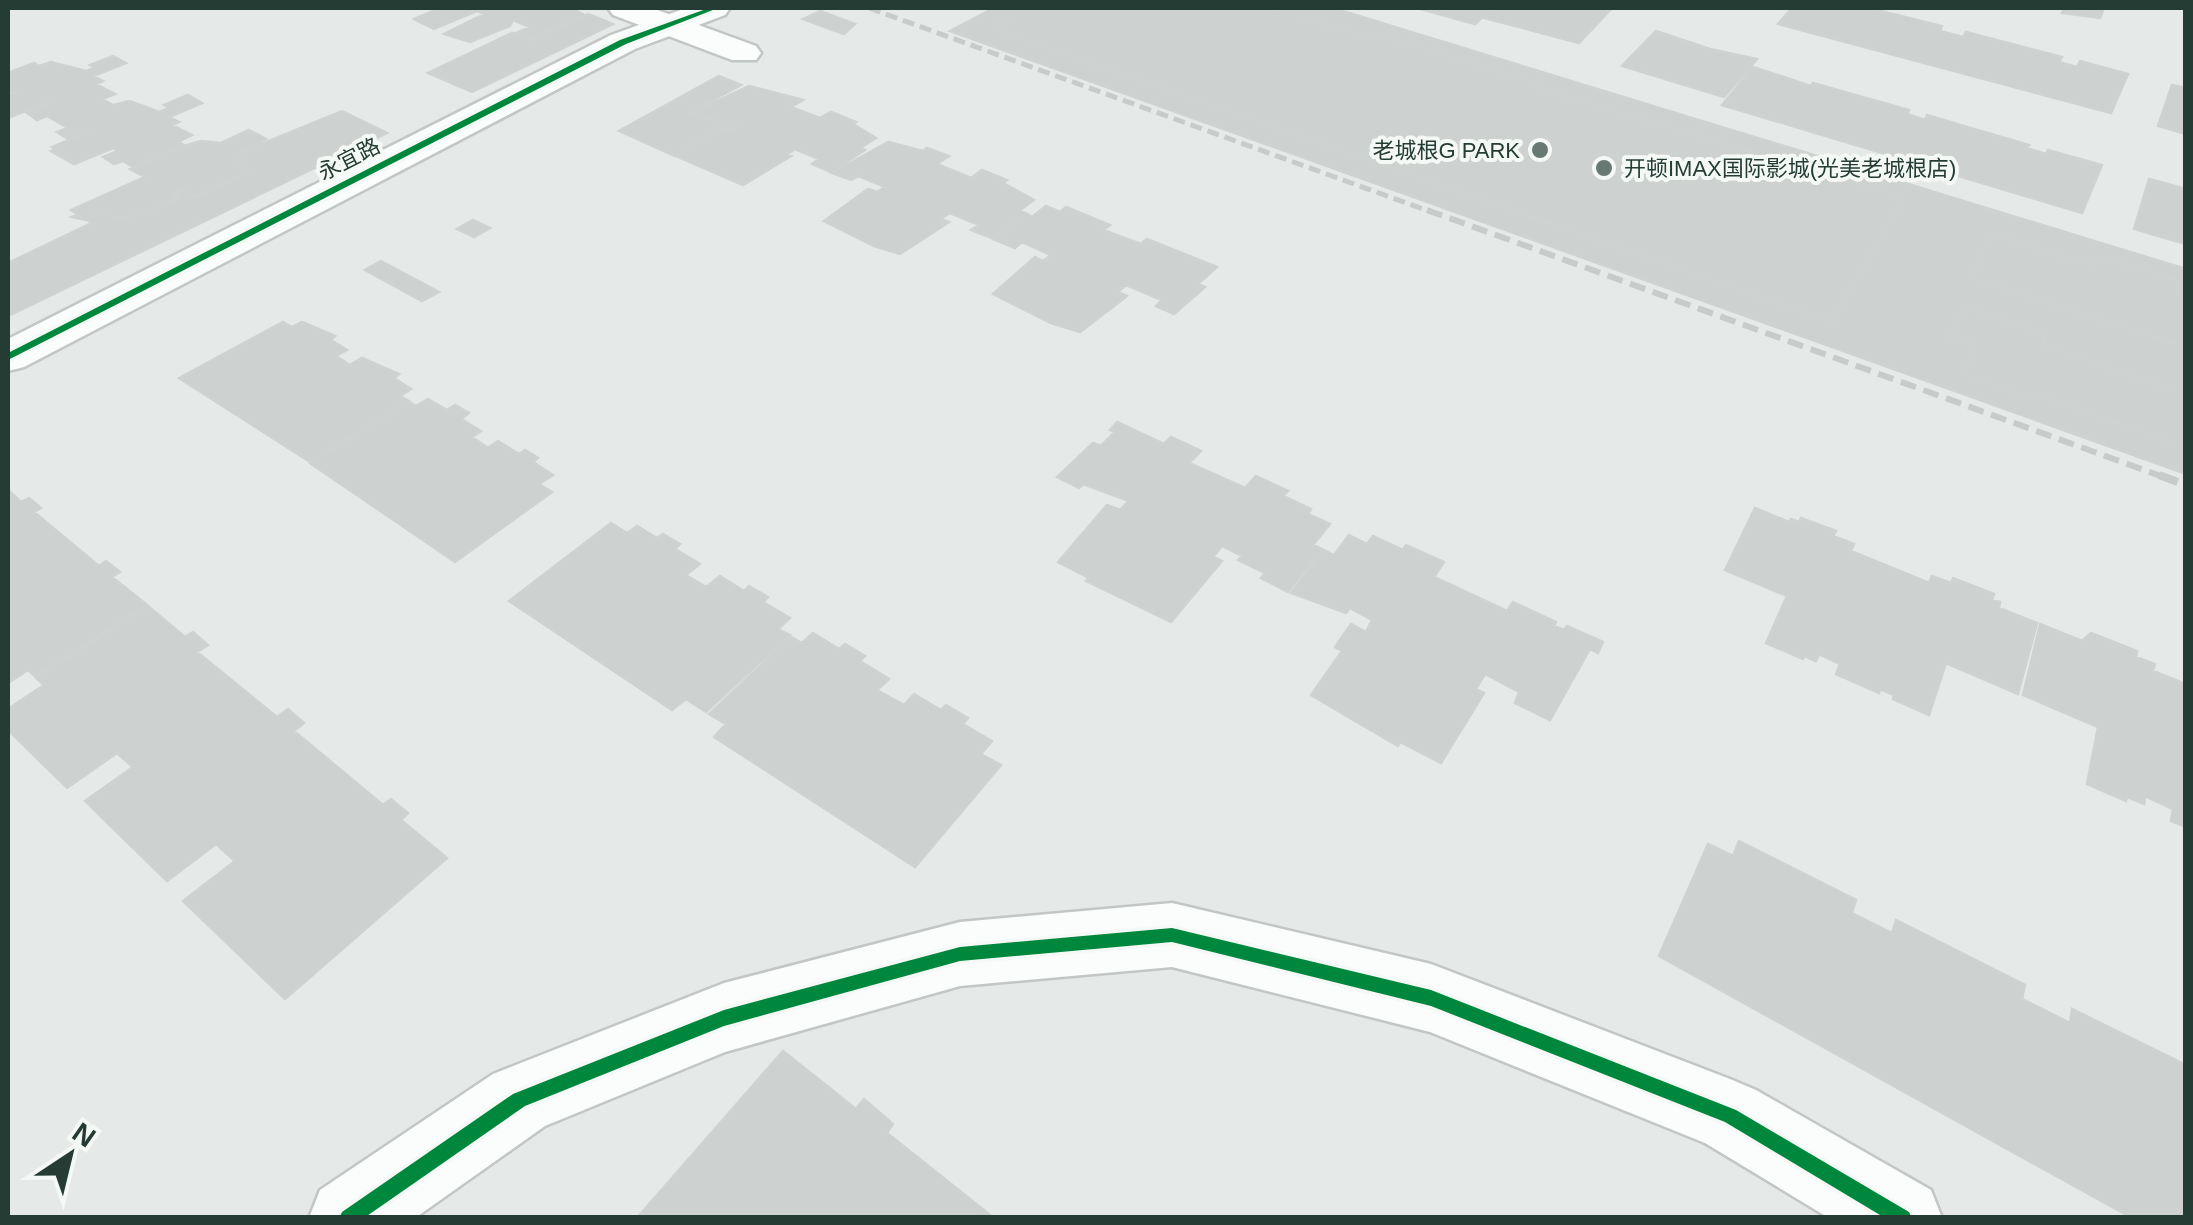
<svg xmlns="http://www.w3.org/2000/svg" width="2193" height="1225" viewBox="0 0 2193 1225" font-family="Helvetica,'Noto Sans SC',sans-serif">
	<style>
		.building { fill: #cdd1cf; stroke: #ced3d1; stroke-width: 2.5 }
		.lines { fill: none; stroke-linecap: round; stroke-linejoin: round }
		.minor-casing { stroke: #c2c7c5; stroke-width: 5 }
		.tertiary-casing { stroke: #c2c7c5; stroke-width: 5 }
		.minor { fill: #fbfcfc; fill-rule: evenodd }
		.tertiary { fill: #fbfcfc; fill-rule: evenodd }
		.rail-far2 { stroke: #c7cbc9; stroke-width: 5; stroke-dasharray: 12 6; stroke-linecap: butt }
		.rail-far1 { stroke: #c7cbc9; stroke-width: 6; stroke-dasharray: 16 8; stroke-linecap: butt }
		.rail { stroke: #c7cbc9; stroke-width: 8; stroke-dasharray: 20 10; stroke-linecap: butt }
		.cycleway-casing { stroke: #f4f9f6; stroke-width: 7 }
		.cycleway { fill: #00873e; fill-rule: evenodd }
		.poi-dot { fill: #687973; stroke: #f4f9f6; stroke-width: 4 }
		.labels { text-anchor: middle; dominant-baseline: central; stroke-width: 8; stroke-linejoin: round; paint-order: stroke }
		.far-poi-label { font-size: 22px; fill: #243c34; stroke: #f4f9f6; text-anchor: end }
		.far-street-label { font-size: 22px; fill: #243c34; stroke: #f4f9f6 }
	</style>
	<rect width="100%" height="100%" fill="#e5eae8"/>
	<!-- building -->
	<path class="building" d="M440,8H571L584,15L530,39L516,33L530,27L513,20L510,26L470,42L444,34L484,14L477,11L434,29L414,19Z
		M994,8H1333L2186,269V474L950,31Z
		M1026,8H1271L1375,39L1382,35L1543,85L1539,89L1904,197L1832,322L991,28Z
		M1417,8H1492L1475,24Z
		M1495,8H1605L1611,9L1579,43L1484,18Z
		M1792,8H1869L1942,26L1940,31L1963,37L1966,32L2062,57L2059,62L2077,67L2080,61L2128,74L2111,113L1778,24Z
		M2064,8H2104L2100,18L2062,13Z
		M820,11L855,24L844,34L803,19Z
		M588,14L613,24L472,92L428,73L512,33L530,41Z
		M1656,31L1710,49L1757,59L1724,97L1622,66Z
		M113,56L126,63L93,76L103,81L96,84L115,94L102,99L113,105L130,101L159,112L169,108L164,105L188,95L202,103L169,117L179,122L172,125L192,135L178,142L184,145L133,167L123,161L114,164L103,157L118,151L113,148L74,164L51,151L55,149L52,147L96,129L68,139L57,132L68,128L47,116L37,120L27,113L51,103L48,102L8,118V96L16,92L8,91V73L34,63L39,66L51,62L86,71L95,68L90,65Z
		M1753,67L1811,86L1813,83L1909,110L1907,114L1925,120L1927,115L2029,145L2026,148L2046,154L2048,150L2102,165L2082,213L1722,105Z
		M719,76L741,85L689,113L736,126L730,130L722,127L675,156L619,131Z
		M2172,85L2186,88V134L2158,126Z
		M749,86L803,100L791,107L820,118L831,112L856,122L853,124L876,138L860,148L865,150L831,172L812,164L819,159L795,149L786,155L791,156L743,185L676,156L722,128L729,131L738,126L691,113Z
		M342,111L387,133L8,316V263L92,223L87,220L105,212L118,220L147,212L179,198L174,195L183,190L196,198L253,171L241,165L248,162L235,155Z
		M249,130L266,139L233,155L246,162L239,165L250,171L196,196L184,189L172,195L177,198L149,211L119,219L105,211L86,220L72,217L78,215L71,210L145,177L130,169L181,147L201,141L221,143Z
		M888,142L923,151L927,148L949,156L937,164L971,178L982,170L1007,180L1003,183L1034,200L1019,211L1025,213L992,238L971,230L979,225L950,213L941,219L949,222L900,254L874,246L824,221L868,189L877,192L885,187L859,176L851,180L832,173Z
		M2149,179L2186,189V244L2134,229Z
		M1046,206L1060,212L1066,207L1110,225L1103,230L1141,244L1147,239L1217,267L1198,284L1205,287L1174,314L1156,306L1162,300L1126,285L1118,292L1127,296L1080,332L1051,323L993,294L1035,257L1043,261L1051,255L1022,242L1015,248L993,239L1027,214L1032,217Z
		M473,220L490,228L474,237L457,229Z
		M1991,234L2091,265L2095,255L2180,281L2176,296L2186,299V347L1971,278Z
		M381,261L439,292L422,301L365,270Z
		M1963,307L2046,334L2042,345L2186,394V447L2029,392L2027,397L1963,374L1976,346L1949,337Z
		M283,322L292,327L302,322L335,336L331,340L347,350L336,356L350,365L362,358L399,374L394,378L411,389L400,396L409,401L310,462L179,378Z
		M428,399L447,410L455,405L469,413L461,419L481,431L472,437L488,448L498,441L519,454L525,450L538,458L533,462L553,475L539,484L552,492L455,562L310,463L409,402L416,406Z
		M1117,422L1164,444L1171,437L1201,451L1189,463L1245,488L1256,476L1288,491L1283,496L1311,509L1308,514L1330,524L1313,545L1322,549L1288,592L1261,578L1265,573L1238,560L1242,556L1222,546L1213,557L1222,561L1171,622L1086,581L1089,578L1058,562L1107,505L1120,510L1129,501L1083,484L1079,488L1057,477L1093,443L1101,446L1115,432L1110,430Z
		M8,490L21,502L29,498L41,508L34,512L99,566L106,561L120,572L112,577L147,605L35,676L28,670L8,683Z
		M1755,508L1789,522L1791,519L1799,522L1801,518L1836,531L1833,536L1854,544L1851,551L1929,583L1932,576L1951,583L1953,578L1994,594L1992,600L2000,602L1999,608L2037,623L2018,694L1946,663L1929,715L1893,699L1894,695L1880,689L1879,693L1836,674L1840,664L1819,654L1816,661L1804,656L1803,659L1766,643L1787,596L1725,570Z
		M611,523L627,533L637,526L657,538L663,534L680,544L675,549L700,564L686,575L706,587L720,576L744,591L749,586L768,597L763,602L790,618L778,629L790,635L706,712L686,699L672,710L509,601Z
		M1349,535L1367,544L1373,536L1403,550L1406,545L1444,562L1434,577L1507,611L1513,602L1556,622L1554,626L1564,630L1567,626L1603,642L1598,653L1590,649L1550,720L1515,703L1519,692L1485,674L1476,689L1484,693L1441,763L1400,742L1398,746L1311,695L1342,651L1335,647L1351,624L1366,632L1372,620L1350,608L1346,613L1291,593L1324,550L1334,555Z
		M148,606L185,637L193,632L208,645L197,652L277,717L288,709L304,723L294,731L383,805L391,799L408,813L401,820L447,858L285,999L183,901L235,861L216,844L167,881L85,801L133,767L117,753L67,788L8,730V709L44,685L36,678Z
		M2040,624L2082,641L2091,633L2137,651L2136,657L2155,664L2153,671L2186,684V827L2171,821L2173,809L2145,796L2144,804L2127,797L2126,801L2087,784L2098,727L2023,695Z
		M813,633L839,649L845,644L865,656L860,661L889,679L877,690L904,705L914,694L941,710L946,705L968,718L963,724L992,741L981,754L1001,765L915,867L714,737L726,724L709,714L791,637L802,643Z
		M1739,841L1856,900L1852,913L1892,933L1896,920L2025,985L2022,999L2070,1023L2072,1009L2186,1065V1218H2132L1659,956L1708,844L1733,856Z
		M783,1051L856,1109L864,1099L893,1124L887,1133L994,1218H637Z"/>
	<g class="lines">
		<defs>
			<path id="minor" d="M608,8H652L756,46L761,53L756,60H732L613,15Z
				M1172,903L1431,964L1730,1079L1756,1090L1931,1190L1942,1218H1829L1705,1143L1430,1032L1172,967L960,986L725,1052L545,1126L415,1218H309L320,1190L493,1074L724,983L960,922Z"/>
			<path id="tertiary" d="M686,8H730L725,15L635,49L24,367L8,371V339L611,35Z"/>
		</defs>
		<!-- minor casing -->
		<use href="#minor" class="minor-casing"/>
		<!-- tertiary casing -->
		<use href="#tertiary" class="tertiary-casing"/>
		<!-- minor -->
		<use href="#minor" class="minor"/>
		<!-- tertiary -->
		<use href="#tertiary" class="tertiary"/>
		<!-- rail-far2 -->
		<path class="rail-far2" d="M869,8L1434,213"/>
		<!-- rail-far1 -->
		<path class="rail-far1" d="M1427,210L2166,478"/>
		<!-- rail -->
		<path class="rail" d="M2159,475L2186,485"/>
		<defs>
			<path id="cycleway" d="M709,8H718L626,44L8,360V353L620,40Z
				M1172,928L1431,990L1736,1110L1909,1212L1912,1218H1885L1725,1122L1431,1006L1172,942L960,961L724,1026L525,1106L364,1218H339L342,1212L513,1094L724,1010L960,947Z"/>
		</defs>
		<!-- cycleway casing -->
		<use href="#cycleway" class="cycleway-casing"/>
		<!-- cycleway -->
		<use href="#cycleway" class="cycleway"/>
	</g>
	<!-- markers -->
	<g class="poi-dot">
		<circle cx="1540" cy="150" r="10"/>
		<circle cx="1604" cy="168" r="10"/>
	</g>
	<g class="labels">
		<!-- far-poi labels -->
		<g class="far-poi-label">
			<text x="1520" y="150">老城根G PARK</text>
			<text x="1624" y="168" text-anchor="start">开顿IMAX国际影城(光美老城根店)</text>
		</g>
		<!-- far-street labels -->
		<g class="far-street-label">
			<text transform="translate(349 159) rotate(-27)">永宜路</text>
		</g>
	</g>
	<!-- border -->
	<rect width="2193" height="1225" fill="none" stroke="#243c34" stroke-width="20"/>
	<!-- north arrow -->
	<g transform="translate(70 1155) rotate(35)" stroke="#f4f9f6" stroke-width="8" paint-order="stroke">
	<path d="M0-8L18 38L0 25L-18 38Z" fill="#243c34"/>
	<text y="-15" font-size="28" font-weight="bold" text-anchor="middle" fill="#243c34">N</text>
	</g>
</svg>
